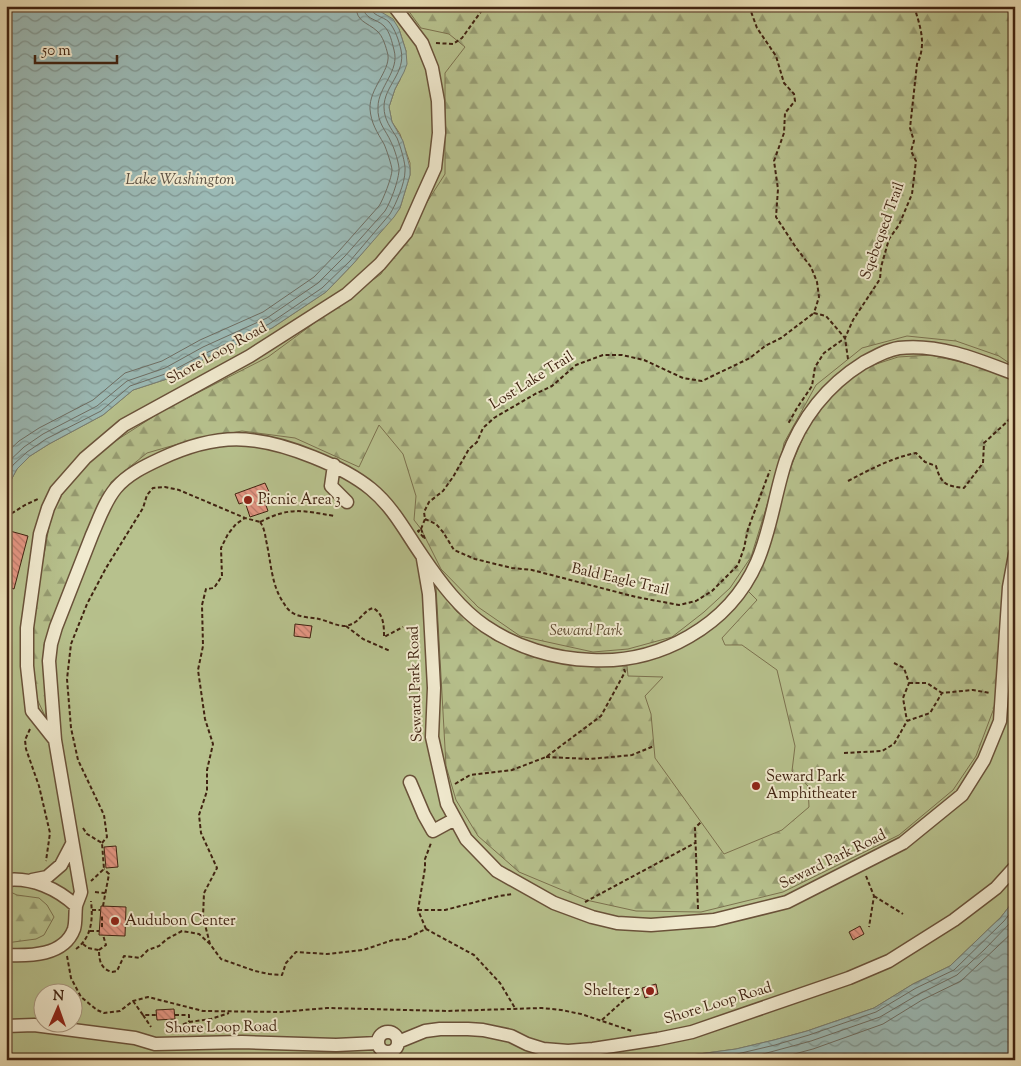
<svg xmlns="http://www.w3.org/2000/svg" width="1021" height="1066" viewBox="0 0 1021 1066" font-family="'Sorts Mill Goudy',serif">
	<style>
		.green { fill: #b7c18d; stroke: #7c724f; fill-rule: evenodd }
		.forest { fill: url(#forest-firs); stroke: #7c724f }
		.water { fill: url(#water-waves); stroke: #777e74 }
		.lines { fill: none; stroke-linecap: round; stroke-linejoin: round }
		.shore { stroke: #6e6e64; stroke-width: 1 }
		.building { fill: url(#building-back-hatch); stroke: #402311 }
		.minor-casing { stroke: #6a523a; stroke-width: 15 }
		.path { stroke: #402311; stroke-width: 2; stroke-dasharray: 4 2.5; stroke-linecap: butt }
		.minor { stroke: #f1eacf; stroke-width: 12 }
		.poi-dot { fill: #8f2418; stroke: #f1eacf; stroke-width: 2 }
		.labels { text-anchor: middle; dominant-baseline: central; stroke-width: 4; stroke-linejoin: round; paint-order: stroke }
		.street-label { font-size: 15px; fill: #402311; stroke: #f1eacf }
		.poi-label { font-size: 15px; fill: #402311; stroke: #f1eacf; text-anchor: start }
		.park-label { font-size: 15px; font-style: italic; fill: #5e4a30; stroke: #f1eacf }
		.water-label { font-size: 16px; font-style: italic; fill: #5b5043; stroke: #f1eacf }
	</style>
	<defs>
		<pattern id="forest-firs" width="22" height="20" patternUnits="userSpaceOnUse" patternTransform="scale(1.25)"><rect width="22" height="20" fill="#b7c18d"/><path d="M5 1l3.5 6h-7zM16 11l3.5 6h-7z" fill="#969c72"/></pattern>
		<pattern id="water-waves" width="16" height="10" patternUnits="userSpaceOnUse" patternTransform="scale(1.25)"><rect width="16" height="10" fill="#9bbab6"/><path d="M0 5q4-4 8 0t8 0" fill="none" stroke="#809793"/></pattern>
		<pattern id="building-back-hatch" width="6" height="6" patternUnits="userSpaceOnUse" patternTransform="scale(1.25)"><rect width="6" height="6" fill="#e49683"/><path d="M-1 5l2 2M0 0l6 6M5-1l2 2" fill="none" stroke="#ba7a6a"/></pattern>
	</defs>
	<rect width="100%" height="100%" fill="#eadeb5"/>
	<filter id="stains"><feTurbulence type="fractalNoise" baseFrequency=".004" numOctaves="4"/><feColorMatrix values="0 0 0 0 .2 0 0 0 0 .09 0 0 0 0 .02 0 0 0 .5 -.17"/></filter>
	<radialGradient id="worn" r=".72"><stop offset=".6" stop-color="#630" stop-opacity="0"/><stop offset="1" stop-color="#630" stop-opacity=".3"/></radialGradient>
	<!-- green -->
	<path class="green" d="M371,6H1015V899L1001,917L950,966L913,984L874,1008L807,1031L774,1040L736,1049L691,1055L677,1060H6V495L9,484L17,469L30,456L49,444L103,415L133,390L170,378L208,357L272,328L326,292L353,264L400,208L410,175V163L400,134L392,122L389,107L395,89L400,80L406,51L399,29ZM42,994H72V1024H42Z"/>
	<!-- forest -->
	<path class="forest" d="M405,6H1015V367L999,356L956,341L907,336L862,348L816,385L784,443L780,463L751,557L730,588L704,612L672,637L628,649L593,652L520,636L478,607L441,569L421,529L414,520L416,496L403,454L379,425L359,467L295,438L242,431L192,440L147,453L111,482L44,645L46,718L37,699L30,633L52,510L71,480L103,449L162,411L268,357L381,274L445,174V73L465,47L449,34L421,28Z
		M931,355L1015,375V536L1011,546L1002,618L1000,692L976,756L953,790L899,835L783,892L701,912L636,911L586,900L519,872L478,836L456,800L446,766L436,586L457,612L494,640L533,657L583,664L627,666L628,676L663,677L645,696L651,714L655,758L724,854L782,830L809,807L808,786L792,771L795,746L777,670L742,645H725L722,638L757,600L747,590L794,459L816,407L861,369L898,357Z
		M6,890L17,895L39,898L47,905L54,917L44,935L36,939L6,943Z"/>
	<!-- water -->
	<path class="water" d="M6,6H371L393,19L399,29L406,51L407,64L404,72L395,89L389,107L392,122L403,141L410,168V175L400,208L394,217L353,264L326,292L272,328L208,357L170,378L133,390L103,415L49,444L30,456L17,469L9,484L6,495Z
		M1015,899V1060H677L691,1055L736,1049L774,1040L807,1031L874,1008L913,984L950,966L1001,917Z"/>
	<g class="lines">
		<!-- shore -->
		<path class="shore" d="M6,453L19,441L39,428L93,400L125,373L162,361L200,340L263,312L314,277L339,251L379,206C383,200 392,177 392,170C392,166 386,148 384,144C377,132 371,123 370,109C369,89 390,71 388,55C386,47 383,36 377,31C367,22 356,22 356,6
			M6,464L24,447L43,434L97,406L127,381L165,368L203,347L267,318L318,283L345,256L385,211C391,201 398,182 399,171C400,166 394,147 391,142C386,130 377,123 378,107C378,87 400,71 394,50C392,42 390,32 384,26C376,18 364,20 363,6
			M6,478L13,465L27,452L46,439L101,411L130,386L168,373L206,353L269,324L322,288L350,261L390,214C396,204 405,183 405,171C406,164 400,145 397,138C391,128 384,120 384,107C384,86 406,73 401,50C399,41 395,29 389,22C383,16 371,16 370,6
			M694,1060L737,1054L775,1045L809,1035L876,1012L916,988L954,970L1004,921L1015,907
			M741,1060L811,1041L880,1017L919,994L957,975L984,950L1015,918
			M772,1060L813,1049L883,1024L922,1000L961,981L1015,930"/>
	</g>
	<!-- building -->
	<path class="building" d="M265,483L270,494L263,497L268,511L250,517L245,502L239,504L235,494Z
		M10,531L28,536L14,589L6,586V545Z
		M295,624L312,626L310,638L294,636Z
		M116,846L118,867L106,868L104,847Z
		M101,906L126,907L125,936L99,935Z
		M860,926L864,934L853,940L849,932Z
		M656,984L658,994L645,998L642,988Z
		M174,1009L175,1019L157,1020L156,1010Z"/>
	<g class="lines">
		<defs>
			<path id="minor" d="M334,465L331,486L347,502
				M423,559L429,594L434,688L432,737L447,804L466,839L497,871L554,903L592,917L617,923L651,925L714,920L787,902L903,843L962,795L984,760L1000,721L1009,587L1015,554
				M55,740L32,711L27,666V628L40,534L48,508L56,491L85,458L124,425L250,356L347,294L380,264L406,233L421,199L435,168L439,133L438,101L432,68L422,43L394,6
				M410,782L424,815L433,831L455,819
				M6,880C32,877 58,889 76,906
				M32,880L47,877L61,865L72,844
				M6,955C30,956 64,956 74,929C76,922 75,914 76,906C77,902 80,896 81,892L55,740L49,661L51,644L56,627C68,597 80,565 92,535C99,519 105,501 116,488C128,474 145,466 160,459C217,432 256,434 313,457C333,465 354,475 371,489C394,508 406,533 423,557C440,582 460,609 485,626C516,647 554,659 591,660C659,664 729,626 757,562C771,530 775,493 786,460C801,419 826,386 863,363C874,357 886,350 899,348C938,343 979,360 1015,374
				M6,1026L34,1025L135,1038L155,1044L242,1042L336,1045L378,1043
				M378 1042a10 10 0 1 1 20 0a10 10 0 1 1-20 0Z
				M398,1042L425,1031L440,1029H468L483,1030L511,1036L527,1044L543,1049L568,1051L593,1049L658,1039L692,1032L849,978L889,961L954,920L996,888L1015,867"/>
		</defs>
		<!-- minor casing -->
		<use href="#minor" class="minor-casing"/>
		<!-- path -->
		<path class="path" d="M749,6L757,28L776,56L784,83L794,94L795,101L785,113L784,133L774,161L778,189L776,217L797,249L811,267L817,282L819,297L814,313L826,316L845,338L824,353L815,367L812,386L797,408L788,424
			M436,43L453,44L462,38L485,6
			M848,359L845,338L853,320L880,279L881,267L889,239L899,225L912,194L916,161L911,151L914,141L910,128L917,64C927,44 920,26 914,6
			M848,481C871,469 891,458 916,453L925,462L936,466C941,484 946,486 964,488L983,463L984,443L1010,419L1015,418
			M6,517L25,505L40,498
			M425,519L436,524L443,532L454,550L475,559L512,568L532,570L636,597L679,605L696,601L712,591L738,565L744,548L748,529L770,470
			M260,522C264,527 265,534 266,540C271,561 271,584 283,602C285,605 287,609 290,611C298,618 310,617 319,619C328,621 336,626 345,626C360,624 362,611 373,608C384,614 384,626 384,637L403,627
			M260,522C291,506 303,511 335,516
			M421,529L425,519L424,512L429,502L443,491L453,477L469,449L477,442L483,428L494,418L535,394L552,386L576,365L603,355H622L644,360L683,378L702,381L750,358L765,346L781,338L814,313
			M421,529L425,539L418,531Z
			M346,626L363,639L390,651
			M894,663L904,668L909,683L903,698L907,721
			M909,683H927L942,693
			M30,729L25,740L26,749L39,786L50,833L46,861
			M844,753L882,751L894,744L907,721L930,713L942,693L973,690L990,693
			M546,757L590,759L632,755L654,746
			M455,784L470,775L512,770L546,757L601,716L625,672L624,669
			M83,828L87,834L102,843L104,869L91,881
			M102,843L107,837L104,815L78,760L71,728L67,679L71,644L87,604L106,568L143,508L147,495L153,488L165,487L179,490L245,518L260,522
			M866,876L874,896L869,927
			M95,892L105,893
			M874,896L903,914
			M585,902L695,843
			M103,906L109,874L104,869
			M698,909L695,828L701,822
			M92,910H100
			M418,910H445L499,896L513,894
			M102,927V914
			M426,929L418,910L425,868V859L431,843
			M90,931H99
			M83,944L88,948L99,950C99,961 101,969 112,972L117,971L124,956L140,958L148,950L159,946L167,939L182,931L199,934L210,944L221,959L255,971L269,974L282,975L286,963L296,952L327,954L363,950L393,940L405,939L426,929L474,955L500,983L515,1008
			M210,944L203,917L204,893L217,868L201,833L199,815L207,791V770L213,744L205,719L198,670L203,646L202,605L206,589L214,588L222,576L221,548L228,534L236,524L245,518
			M76,949C92,937 93,919 91,901
			M99,950L106,945L103,935
			M67,956L71,978L81,997L97,1010L104,1013L120,1011L133,1001L148,997L203,1011L281,1012L327,1008L447,1011L542,1008L561,1010L581,1014L632,1031
			M133,1001L143,1015H157
			M143,1015L151,1027
			M175,1015H189V1022
			M602,1020L624,1000L637,993
			M177,1027L189,1022L211,1019L229,1013
			M153,1055V1057L250,1055
			M380,1055L393,1057L399,1054
			M285,1056L337,1060
			M345,1060L357,1057"/>
		<!-- minor -->
		<use href="#minor" class="minor"/>
	</g>
	<!-- markers -->
	<g class="poi-dot">
		<circle cx="248" cy="500" r="5"/>
		<circle cx="756" cy="786" r="5"/>
		<circle cx="115" cy="921" r="5"/>
		<circle cx="650" cy="991" r="5"/>
	</g>
	<g class="labels">
		<!-- street labels -->
		<g class="street-label">
			<text transform="translate(883 231) rotate(-70)">Sqebeqsed Trail</text>
			<text transform="translate(217 354) rotate(-29)">Shore Loop Road</text>
			<text transform="translate(532 381) rotate(-32)">Lost Lake Trail</text>
			<text transform="translate(620 580) rotate(13)">Bald Eagle Trail</text>
			<text transform="translate(416 684) rotate(-92)">Seward Park Road</text>
			<text transform="translate(833 860) rotate(-26)">Seward Park Road</text>
			<text transform="translate(718 1004) rotate(-17)">Shore Loop Road</text>
			<text transform="translate(221 1028) rotate(-1)">Shore Loop Road</text>
		</g>
		<!-- poi labels -->
		<g class="poi-label">
			<text x="258" y="500">Picnic Area 3</text>
			<text x="766" y="777">Seward Park<tspan x="766" dy="17">Amphitheater</tspan></text>
			<text x="125" y="921">Audubon Center</text>
			<text x="640" y="991" text-anchor="end">Shelter 2</text>
		</g>
		<!-- park labels -->
		<g class="park-label">
			<text x="586" y="631">Seward Park</text>
		</g>
		<!-- water labels -->
		<g class="water-label">
			<text x="180" y="180">Lake Washington</text>
		</g>
	</g>
	<!-- margin -->
	<rect width="1021" height="1066" fill="none" stroke="#eadeb5" stroke-width="25"/>
	<rect x="8" y="8" width="1006" height="1051" fill="none" stroke="#402311" stroke-width="2.5"/>
	<rect x="12" y="12" width="996" height="1041" fill="none" stroke="#402311"/>
	<!-- north arrow -->
	<g transform="translate(58 1008) rotate(2)"><circle r="24" fill="#f1eacf" stroke="#aa9a83"/>
	<path d="M0-4L9 19L0 12L-9 19Z" fill="#8f2418"/>
	<text y="-8" font-size="14" font-weight="bold" text-anchor="middle" fill="#402311">N</text>
	</g>
	<!-- scale -->
	<path d="M35 55v8h82v-8" fill="none" stroke="#402311" stroke-width="2.5"/>
	<text x="42" y="55" font-size="15" fill="#402311" stroke="#f1eacf" stroke-width="4" paint-order="stroke">50 m</text>
	<rect width="100%" height="100%" filter="url(#stains)"/>
	<rect width="100%" height="100%" fill="url(#worn)"/>
</svg>
